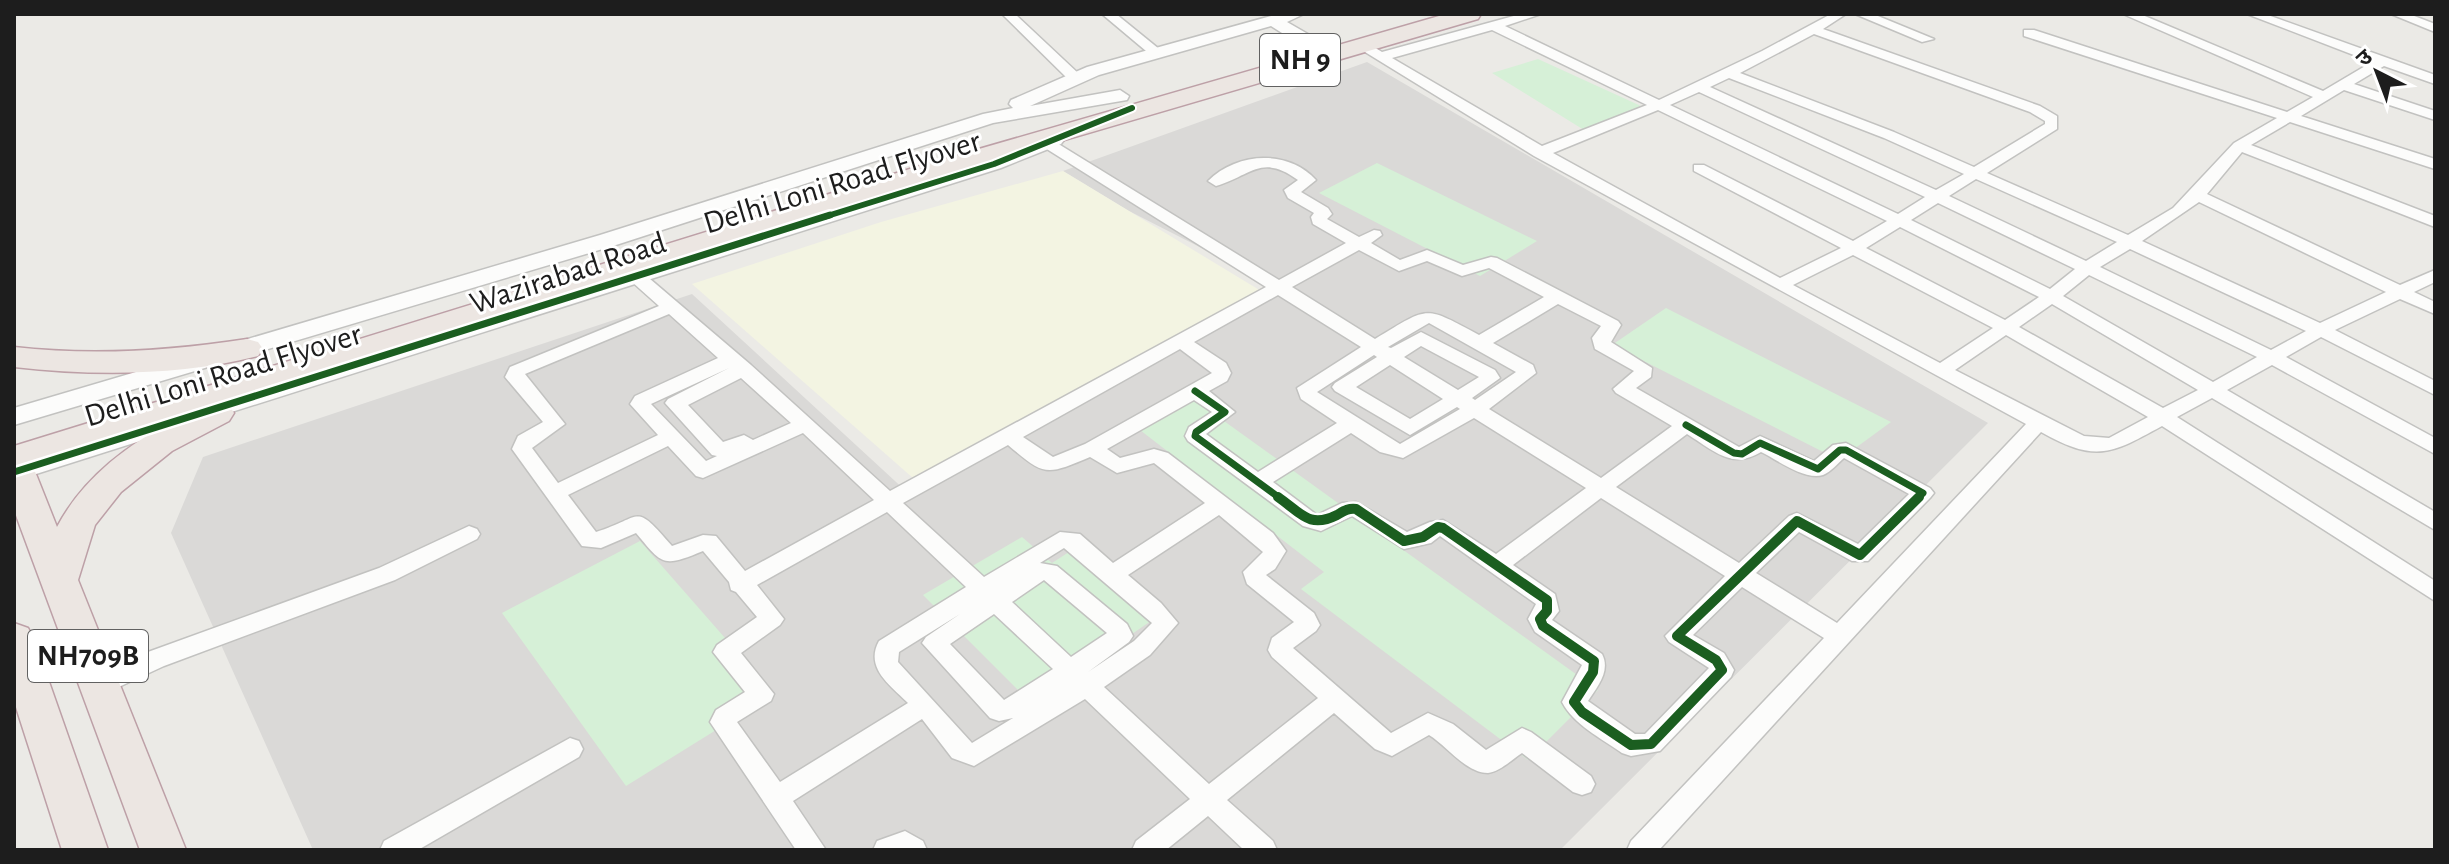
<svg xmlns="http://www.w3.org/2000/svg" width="2449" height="864" viewBox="0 0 2449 864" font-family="'Alegreya Sans','Noto Sans Devanagari',sans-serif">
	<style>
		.residential { fill: #dad9d7 }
		.education { fill: #f3f4e2 }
		.park { fill: #d6f0d7 }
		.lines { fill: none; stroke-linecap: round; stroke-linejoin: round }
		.minor-casing { stroke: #c2c2c0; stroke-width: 3 }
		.tertiary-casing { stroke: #c2c2c0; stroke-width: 3 }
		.trunk-casing { stroke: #bda0a7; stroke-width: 3 }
		.minor { fill: #fcfcfb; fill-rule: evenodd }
		.tertiary { fill: #fcfcfb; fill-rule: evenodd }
		.trunk { fill: #ece6e2; fill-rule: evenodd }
		.cycleway-far2-casing { stroke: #fff; stroke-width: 10 }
		.cycleway-far1-casing { stroke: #fff; stroke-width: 12 }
		.cycleway-casing { stroke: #fff; stroke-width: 15 }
		.cycleway-far2 { stroke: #1b5e20; stroke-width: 6 }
		.cycleway-far1 { stroke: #1b5e20; stroke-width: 7 }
		.cycleway { stroke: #1b5e20; stroke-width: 10 }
		.labels { text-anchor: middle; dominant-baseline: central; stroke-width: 6; stroke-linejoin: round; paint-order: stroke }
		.shield { fill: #fff; stroke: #616161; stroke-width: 2 }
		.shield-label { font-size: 30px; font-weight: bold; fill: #1d1d1d }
		.street-label { font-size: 32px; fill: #1d1d1d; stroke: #fff }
	</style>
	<rect width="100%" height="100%" fill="#ebeae6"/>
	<!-- residential -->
	<path class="residential" d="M1367,62L1988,423L1560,850H313L171,533L203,457L692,294L908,493L1278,287L1129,211L1063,171Z"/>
	<!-- education -->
	<path class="education" d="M1063,171L1266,294L913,478L692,284L881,222Z"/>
	<!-- park -->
	<path class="park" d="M1538,59L1641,106L1584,130L1492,73Z
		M1377,163L1537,241L1480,276L1319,193Z
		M1666,308L1891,422L1839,460L1612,345Z
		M1192,384L1227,407L1217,416L1598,690L1528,760L1301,589L1324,572L1127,420Z
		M1022,537L1052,563L1086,541L1167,610L1031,703L923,595Z
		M640,541L774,694L626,786L502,613Z"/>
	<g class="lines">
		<defs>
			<path id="minor" d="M1002,14H1015L1079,74V80H1069Z
				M1102,14H1116L1164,53L1152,56Z
				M1521,14H1541L1505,26L1659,100L1762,51L1831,14H1846L1823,29L2040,106L2057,116V129L1987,173L2128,235L2173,208L2234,143L2277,118L2024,36V30H2034L2287,112L2313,97L2123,14H2140L2323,91L2372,62L2247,14H2265L2435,75V84L2384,66L2354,84L2435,111V120L2344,90L2301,116L2435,159V169L2290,122L2251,145L2435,216V227L2242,152L2207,194L2400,285L2435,270V282L2414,292L2435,302V314L2400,299L2335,330L2435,381V395L2321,337L2286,357L2435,438V454L2272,365L2227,390L2435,512V530L2212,398L2177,417L2435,581V601L2162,426C2111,454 2096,463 2041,432L1659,850H1627L1631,841L1824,638L1742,587L1693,635L1724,653L1734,670L1731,677L1660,751L1631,756L1622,753C1601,738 1574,725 1562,702L1582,665L1535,632L1528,619L1536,604L1440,536L1431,543L1404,549L1352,516L1321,531L1303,526L1188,441L1185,436L1189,427L1212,412L1194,400L1107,449L1120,458L1154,449L1168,453L1273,533L1286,551L1275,569L1266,575L1314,613L1320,625L1316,631L1293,648L1391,733L1428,713L1453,724L1486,750L1522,728L1531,732L1591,776L1595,784L1591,792L1582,795L1573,792L1522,753C1513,759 1499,772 1488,773C1466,773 1447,746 1429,735L1392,756L1375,749L1334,713L1227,800L1273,841L1277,850H1244L1208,816L1166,850H1132L1136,841L1190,799L1085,699L974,766L952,758L922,719L793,801L826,850H796L710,722L716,710L745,692L713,652L717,645L757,617L736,592L731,590L729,582L703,551C662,568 663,565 636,533L601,548L582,546L512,449L518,436L543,422L505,377L510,367L659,306L631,281L628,277L631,273H643L751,365L890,491L1266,287L1042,146V140H1052L1279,280L1346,243L1313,224L1311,217L1314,213L1288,198L1284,190L1298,180C1261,153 1251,176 1216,186L1208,181C1237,152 1288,149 1316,180L1301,192L1328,208L1332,214L1327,219L1359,237L1374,230L1380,231L1382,235L1371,243L1400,260L1427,250L1463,265L1491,257L1497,258L1618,321L1621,325L1611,342L1652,368L1651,377L1636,388L1739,447L1760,436L1814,461L1833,445L1846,443L1930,488L1934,493L1930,498L1868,561H1852L1799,532L1756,573L1837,623L2026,424L1534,156L1352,44L1364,41L1382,52ZM1492,30L1647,105L1542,146L1392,58ZM1814,34L2030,112L2045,121V124L1974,167L1894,132L1740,73ZM1729,78L1884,138L1964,174L1936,190L1710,87ZM1699,92L1925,197L1898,214L1670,105ZM1658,110L1887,221L1853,241L1704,165H1694V171L1841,248L1780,278L1553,153ZM1976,179L2117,242L2086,261L1949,196ZM2199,202L2386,292L2320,323L2142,241ZM1938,203L2075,269L2050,289L1911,220ZM1900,227L2039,297L2005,320L1866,248ZM2130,249L2306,331L2271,350L2100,267ZM1359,250L1399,271L1427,261L1462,276L1489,268L1544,297L1479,335C1423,305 1430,306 1375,339L1292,287ZM1853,255L1993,328L1940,363L1793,285ZM2089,275L2257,357L2213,382L2063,296ZM1278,295L1361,347L1297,388L1301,399L1337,423L1258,472L1206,434L1235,412L1209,391L1227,381L1231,373L1226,363L1194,342ZM1558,304L1601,326L1592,338L1595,349L1634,371L1613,389L1616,393L1672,426L1601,478L1489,409L1536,373L1533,365L1493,343ZM2052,304L2198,390L2163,408L2019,327ZM669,314L718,358L635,396L630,404L658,435L558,483L532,448L565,424L525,374ZM1429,323L1516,372L1475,400L1472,398L1500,378L1495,370L1421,332L1391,348L1388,347ZM2006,335L2148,417L2109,438L2084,436L1955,370ZM1421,346L1479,377L1458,390L1404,357ZM1180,349L1212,373L1085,444L1053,457L1023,437ZM1374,355L1377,357L1335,383L1332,387L1335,391L1410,435L1457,407L1460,409L1400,444L1317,392ZM1390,365L1443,399L1410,419L1356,387ZM729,368L668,399L665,403L712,455L717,456L706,461L651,404ZM741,378L791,423L753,440L744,435L723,442L688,405ZM1474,418L1586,488L1496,554L1443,520L1430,522L1407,532L1356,502L1342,503L1317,515L1273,482L1351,433L1380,452L1403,458ZM803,433L874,500L745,571L716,536L703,535L672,546C633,501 644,517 596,532L568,495L668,446L696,476L703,478ZM1687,434C1713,450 1731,470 1761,452C1776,459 1805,481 1823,475C1831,472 1838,463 1844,458L1909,494L1858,544L1797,513L1789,516L1739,563L1616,487ZM1008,445C1045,476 1045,476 1090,457L1117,473L1154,463L1205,503L1113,563L1080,534L1060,532L984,577L903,503ZM1601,498L1725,576L1665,636L1669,642L1709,668L1645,734H1635L1588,701C1597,687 1611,671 1602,654L1552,620L1559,611L1555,594L1513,565ZM887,512L966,587L879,641C864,668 891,686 908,703L780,782L737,722L771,701L774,694L741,653L780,625L784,619L757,585ZM1219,515L1263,552L1243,572L1247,584L1294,622L1272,638L1268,650L1272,657L1318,698L1209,784L1104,687L1150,655L1178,623L1161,603L1128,575ZM1064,548L1152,623L1134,641L1088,672L1129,642L1133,636L1127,624L1057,566L1040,563ZM1044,580L1107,633L1071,657L1012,602ZM960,614L926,637L922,643L990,718L999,721L1013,718L972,743L898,662L899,652ZM994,614L1053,669L1004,700L950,644Z
				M1855,14H1873L1934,39L1922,42Z
				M2391,14H2409L2435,24V32Z
				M469,526L477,529L480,534L477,539L395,580L164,666L108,692L99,695L90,692L87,685L90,678L148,652L379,568Z
				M570,738L579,741L583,749L579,757L418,850H380L384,841Z
				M905,831L923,841L927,850H873L877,841Z"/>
			<path id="tertiary" d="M1278,14H1304L1287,22L1313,37L1316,41L1313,45H1301L1271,26L1099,75L1030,106L1120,90L1129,96L1127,100L993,123L616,245L14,425V408L600,235L983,114L1013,108L1009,104L1011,100L1087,67Z
				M1054,134L1064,140L1061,144L1001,168L14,481V463L987,160Z"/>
			<path id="trunk" d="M1446,14H1481L1478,19L931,179L223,404L229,405L234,413L229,421L172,451L121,492L95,525L78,580L186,850H140L14,510V446L913,168ZM180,417C130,443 84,476 57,527L32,464Z
				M247,339L258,342L263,349L258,356C180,376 94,376 14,367V347C93,356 169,351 247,339Z
				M14,623L28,628L34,639L108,850H62L14,701Z"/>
		</defs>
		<!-- minor casing -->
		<use href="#minor" class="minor-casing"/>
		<!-- tertiary casing -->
		<use href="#tertiary" class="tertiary-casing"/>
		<!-- trunk casing -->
		<use href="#trunk" class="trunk-casing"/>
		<!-- minor -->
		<use href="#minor" class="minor"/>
		<!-- tertiary -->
		<use href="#tertiary" class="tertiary"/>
		<!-- trunk -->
		<use href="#trunk" class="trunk"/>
		<defs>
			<path id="cycleway-far2" d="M824,217L994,164L1132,108"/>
			<path id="cycleway-far1" d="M1195,391L1225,412L1196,432L1195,436L1281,499
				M1686,425L1734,453L1742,454L1760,443L1818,469L1840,450H1846L1923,493L1917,499
				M14,472L830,215"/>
			<path id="cycleway" d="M1278,497C1301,513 1309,529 1337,515C1344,511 1348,508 1356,509L1404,541L1423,537L1438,527L1443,528L1547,600V611L1540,619L1543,626L1594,661L1593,672L1574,702L1582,712L1631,745L1651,744L1722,670L1716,660L1677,636L1797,521L1860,555L1919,497"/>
		</defs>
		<!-- cycleway-far2 casing -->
		<use href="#cycleway-far2" class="cycleway-far2-casing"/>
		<!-- cycleway-far1 casing -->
		<use href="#cycleway-far1" class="cycleway-far1-casing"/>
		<!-- cycleway casing -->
		<use href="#cycleway" class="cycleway-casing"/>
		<!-- cycleway-far2 -->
		<use href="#cycleway-far2" class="cycleway-far2"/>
		<!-- cycleway-far1 -->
		<use href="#cycleway-far1" class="cycleway-far1"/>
		<!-- cycleway -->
		<use href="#cycleway" class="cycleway"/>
	</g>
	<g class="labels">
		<!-- shield labels -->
		<g class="shield">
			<rect x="1260" y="34" width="80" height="52" rx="6"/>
			<rect x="28" y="630" width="120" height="52" rx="6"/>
		</g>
		<g class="shield-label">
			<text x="1300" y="60">NH 9</text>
			<text x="88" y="656">NH709B</text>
		</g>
		<!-- street labels -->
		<g class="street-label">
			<text transform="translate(842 182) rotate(-17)">Delhi Loni Road Flyover</text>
			<text transform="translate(568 273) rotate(-18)">Wazirabad Road</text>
			<text transform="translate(223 375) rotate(-17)">Delhi Loni Road Flyover</text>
		</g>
	</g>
	<!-- border -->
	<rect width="2449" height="864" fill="none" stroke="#1d1d1d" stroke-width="32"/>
	<!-- north arrow -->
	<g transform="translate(2377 72) rotate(318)" stroke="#ffffff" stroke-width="6" paint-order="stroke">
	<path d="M0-6L14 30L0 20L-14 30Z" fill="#1d1d1d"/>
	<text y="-12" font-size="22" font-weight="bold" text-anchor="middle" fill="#1d1d1d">उ</text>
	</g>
</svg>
